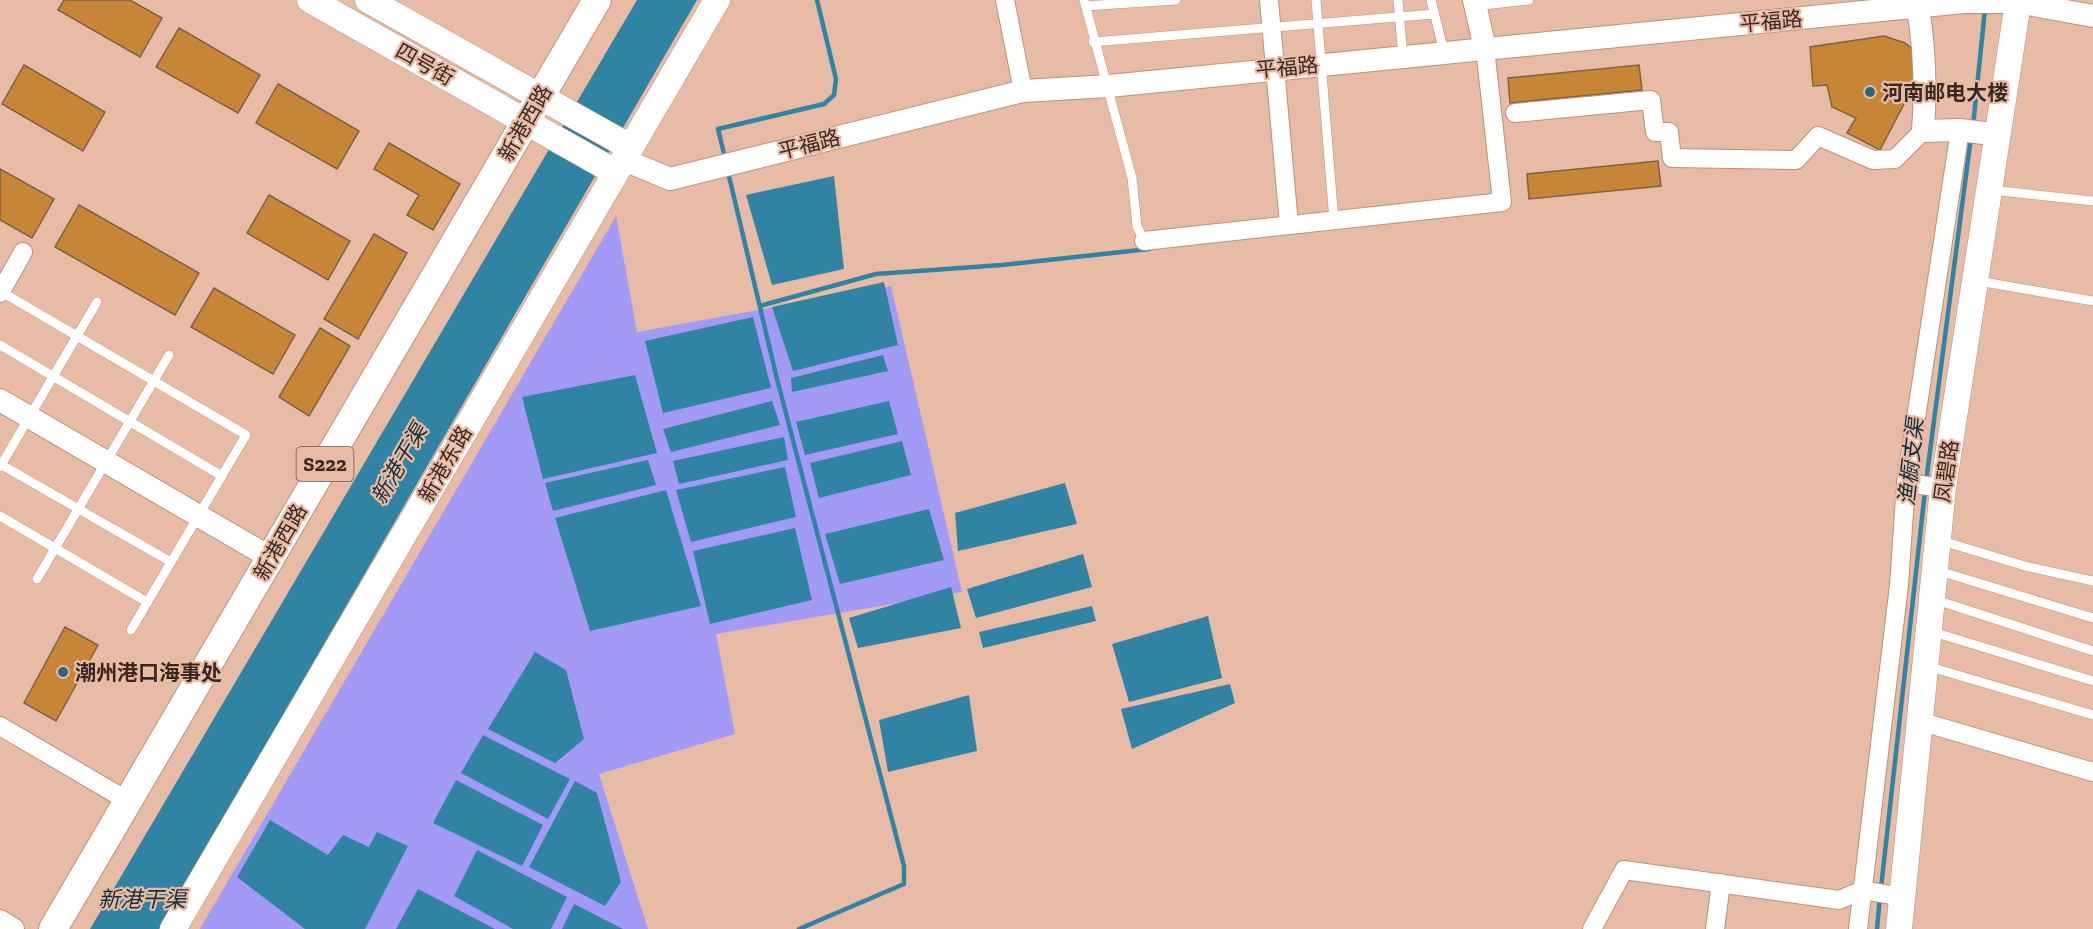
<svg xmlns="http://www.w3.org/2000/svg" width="2093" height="929" viewBox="0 0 2093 929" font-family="'Zilla Slab','Noto Sans SC',serif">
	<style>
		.green { fill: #a39af6 }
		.water { fill: #3083a3 }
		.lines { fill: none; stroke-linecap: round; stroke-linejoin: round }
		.stream { stroke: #3083a3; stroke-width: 4.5 }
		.building { fill: #c78537; stroke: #7f6142; stroke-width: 1.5 }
		.service-casing { stroke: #bb907b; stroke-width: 10 }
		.minor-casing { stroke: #bb907b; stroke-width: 20 }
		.tertiary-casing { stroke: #bb907b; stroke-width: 24 }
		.secondary-casing { stroke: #bb907b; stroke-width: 27 }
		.primary-casing { stroke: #bb907b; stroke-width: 30 }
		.service { stroke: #fff; stroke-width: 9 }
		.minor { stroke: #fff; stroke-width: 18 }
		.tertiary { stroke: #fff; stroke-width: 22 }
		.secondary { stroke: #fff; stroke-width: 26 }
		.primary { stroke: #fff; stroke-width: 28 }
		.poi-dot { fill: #2a667e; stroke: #e8bba6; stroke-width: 2 }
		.labels { text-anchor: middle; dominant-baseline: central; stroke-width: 4.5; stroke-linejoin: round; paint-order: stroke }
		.shield { fill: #e8bba6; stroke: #6e5448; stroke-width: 1.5 }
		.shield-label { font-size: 20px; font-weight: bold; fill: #3a2820 }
		.street-label { font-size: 21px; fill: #3a2820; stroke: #e8bba6 }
		.poi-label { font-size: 21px; font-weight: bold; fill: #3a2820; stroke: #e8bba6; text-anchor: start }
		.water-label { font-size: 22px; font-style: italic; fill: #152f39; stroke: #e8bba6 }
	</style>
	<rect width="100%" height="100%" fill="#e8bba6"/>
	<!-- green -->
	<path class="green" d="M616,216L637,332L891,286L962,592L716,634L735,734L599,774L648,929H200Z"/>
	<!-- water -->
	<path class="water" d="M637,0H697L159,929H90Z
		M834,176L844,269L772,285L746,195Z
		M884,282L898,345L793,371L772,307Z
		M753,317L771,388L663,413L645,341Z
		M883,355L888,371L792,392L791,378Z
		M635,375L657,453L543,479L522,397Z
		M772,401L780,425L671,452L663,429Z
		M889,401L898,434L805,455L796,422Z
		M784,437L788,460L679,484L673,461Z
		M902,441L911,475L819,498L810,463Z
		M648,460L656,485L553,511L545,483Z
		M785,467L796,517L691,542L676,490Z
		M1065,483L1077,524L958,551L955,513Z
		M666,490L701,606L590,631L555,518Z
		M929,509L944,560L840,584L825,534Z
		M795,528L812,600L710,624L693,551Z
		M1083,554L1092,587L976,618L967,589Z
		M951,587L961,628L858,648L849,618Z
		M1092,606L1096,621L983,648L979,632Z
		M1208,616L1222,678L1129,702L1112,644Z
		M535,652L566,670L584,739L555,763L488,729Z
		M1230,684L1235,703L1132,749L1121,709Z
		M969,695L977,751L888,772L879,720Z
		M483,735L570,779L548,819L461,773Z
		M456,780L543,825L522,866L433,823Z
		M575,781L597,793L621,882L605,906L529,867Z
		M270,820L328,855L343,835L369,847L377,832L408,846L365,929H305L237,877Z
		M477,850L567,897L551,929H513L454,896Z
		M418,889L495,929H396Z
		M574,904L623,929H562Z"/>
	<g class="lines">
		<!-- stream -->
		<path class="stream" d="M1973,126L1985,9
			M725,158L718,129L824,104L834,95L836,79L817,0
			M728,172L777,379L904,866V884L799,929
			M760,306L876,274L1002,265L1149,249
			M1926,482L1971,137
			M1881,888L1925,491
			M1877,929L1880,896"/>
	</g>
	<!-- building -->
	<path class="building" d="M64,0H130L162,18L140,57L58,10Z
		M179,28L260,75L238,113L156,67Z
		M1884,36L1905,43L1916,52V81L1880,150L1847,133L1856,118L1832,107L1827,85L1813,86L1810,47Z
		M24,65L105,112L83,151L2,104Z
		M1639,65L1642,90L1510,103L1508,78Z
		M278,84L359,131L337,169L256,123Z
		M389,143L460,184L433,230L407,215L419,195L374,169Z
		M1658,161L1661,186L1529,199L1527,174Z
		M0,169L54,199L32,238L0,220Z
		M269,195L350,241L328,280L247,233Z
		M79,205L199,273L175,315L55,247Z
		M374,234L407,253L358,339L324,319Z
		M214,288L295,335L273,374L191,327Z
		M320,328L350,346L309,416L279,397Z
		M65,627L98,645L56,721L24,703Z"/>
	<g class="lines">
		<defs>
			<path id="service" d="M1084,0L1132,178L1137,226L1144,241
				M1316,0L1334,221
				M1398,0L1403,57
				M1431,0L1444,52
				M1085,6L1176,0
				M1475,6L1529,0
				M1093,42L1434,14
				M1991,190L2093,201
				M1978,281L2093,301
				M0,291L246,435L131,630
				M0,345L222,476
				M0,464L171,562
				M0,467L97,302
				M0,516L147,602
				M1939,540L2025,566L2093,581
				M1936,570L2093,618
				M37,579L169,355
				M1933,599L2093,651
				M1930,631L2093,681
				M1927,666L2093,715"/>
			<path id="minor" d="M1005,0L1023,91
				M1269,0L1289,225
				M1515,113L1651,100L1655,132H1669L1672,158L1796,160L1818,136L1873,160L1895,159L1923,131
				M1144,241L1502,202L1485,48
				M0,293L23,252
				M1906,483L1943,488
				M1919,721L2093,772
				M0,726L116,794
				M1592,929L1624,870L1839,900L1863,890L1902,897
				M1715,929L1721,883
				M1858,929L1899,585L1906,483L1960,130"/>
			<path id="tertiary" d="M1474,0L1485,48
				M1918,8C1925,50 1926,89 1923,131L1960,130L1999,135
				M622,159L670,179L1023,91L1109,86L1964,2H2017L2093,16
				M0,400L259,551
				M0,921L13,929"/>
			<path id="secondary" d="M310,0L615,172
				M368,0L630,147
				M173,929L717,0
				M1899,929L1943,488L2016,16"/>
			<path id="primary" d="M53,929L597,0"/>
		</defs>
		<!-- service casing -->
		<use href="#service" class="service-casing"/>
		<!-- minor casing -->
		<use href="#minor" class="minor-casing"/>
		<!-- tertiary casing -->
		<use href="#tertiary" class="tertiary-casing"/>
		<!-- secondary casing -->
		<use href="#secondary" class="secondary-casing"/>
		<!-- primary casing -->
		<use href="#primary" class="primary-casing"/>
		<!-- service -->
		<use href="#service" class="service"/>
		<!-- minor -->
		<use href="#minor" class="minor"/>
		<!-- tertiary -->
		<use href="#tertiary" class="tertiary"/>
		<!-- secondary -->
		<use href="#secondary" class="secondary"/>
		<!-- primary -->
		<use href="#primary" class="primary"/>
	</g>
	<!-- markers -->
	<g class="poi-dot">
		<circle cx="1870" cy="92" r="6"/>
		<circle cx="63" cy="672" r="6"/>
	</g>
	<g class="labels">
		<!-- shield labels -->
		<rect class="shield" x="296.5" y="447" width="57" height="34" rx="4.5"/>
		<g class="shield-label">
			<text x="325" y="464">S222</text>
		</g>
		<!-- street labels -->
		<g class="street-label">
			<text transform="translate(1771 21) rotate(-5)">平福路</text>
			<text transform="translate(425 64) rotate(29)">四号街</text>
			<text transform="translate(1287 67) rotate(-5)">平福路</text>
			<text transform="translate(525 123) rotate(-60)">新港西路</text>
			<text transform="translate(809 144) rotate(-14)">平福路</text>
			<text transform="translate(445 464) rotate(-60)">新港东路</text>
			<text transform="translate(1946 471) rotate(-82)">凤碧路</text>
			<text transform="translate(280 542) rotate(-60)">新港西路</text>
		</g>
		<!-- poi labels -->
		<g class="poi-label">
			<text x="1882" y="92">河南邮电大楼</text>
			<text x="75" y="672">潮州港口海事处</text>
		</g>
		<!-- water labels -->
		<g class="water-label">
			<text transform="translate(1911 462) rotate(-84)">渔橱支渠</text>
			<text transform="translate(399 464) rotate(-60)">新港干渠</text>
			<text x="142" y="899">新港干渠</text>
		</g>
	</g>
</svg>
